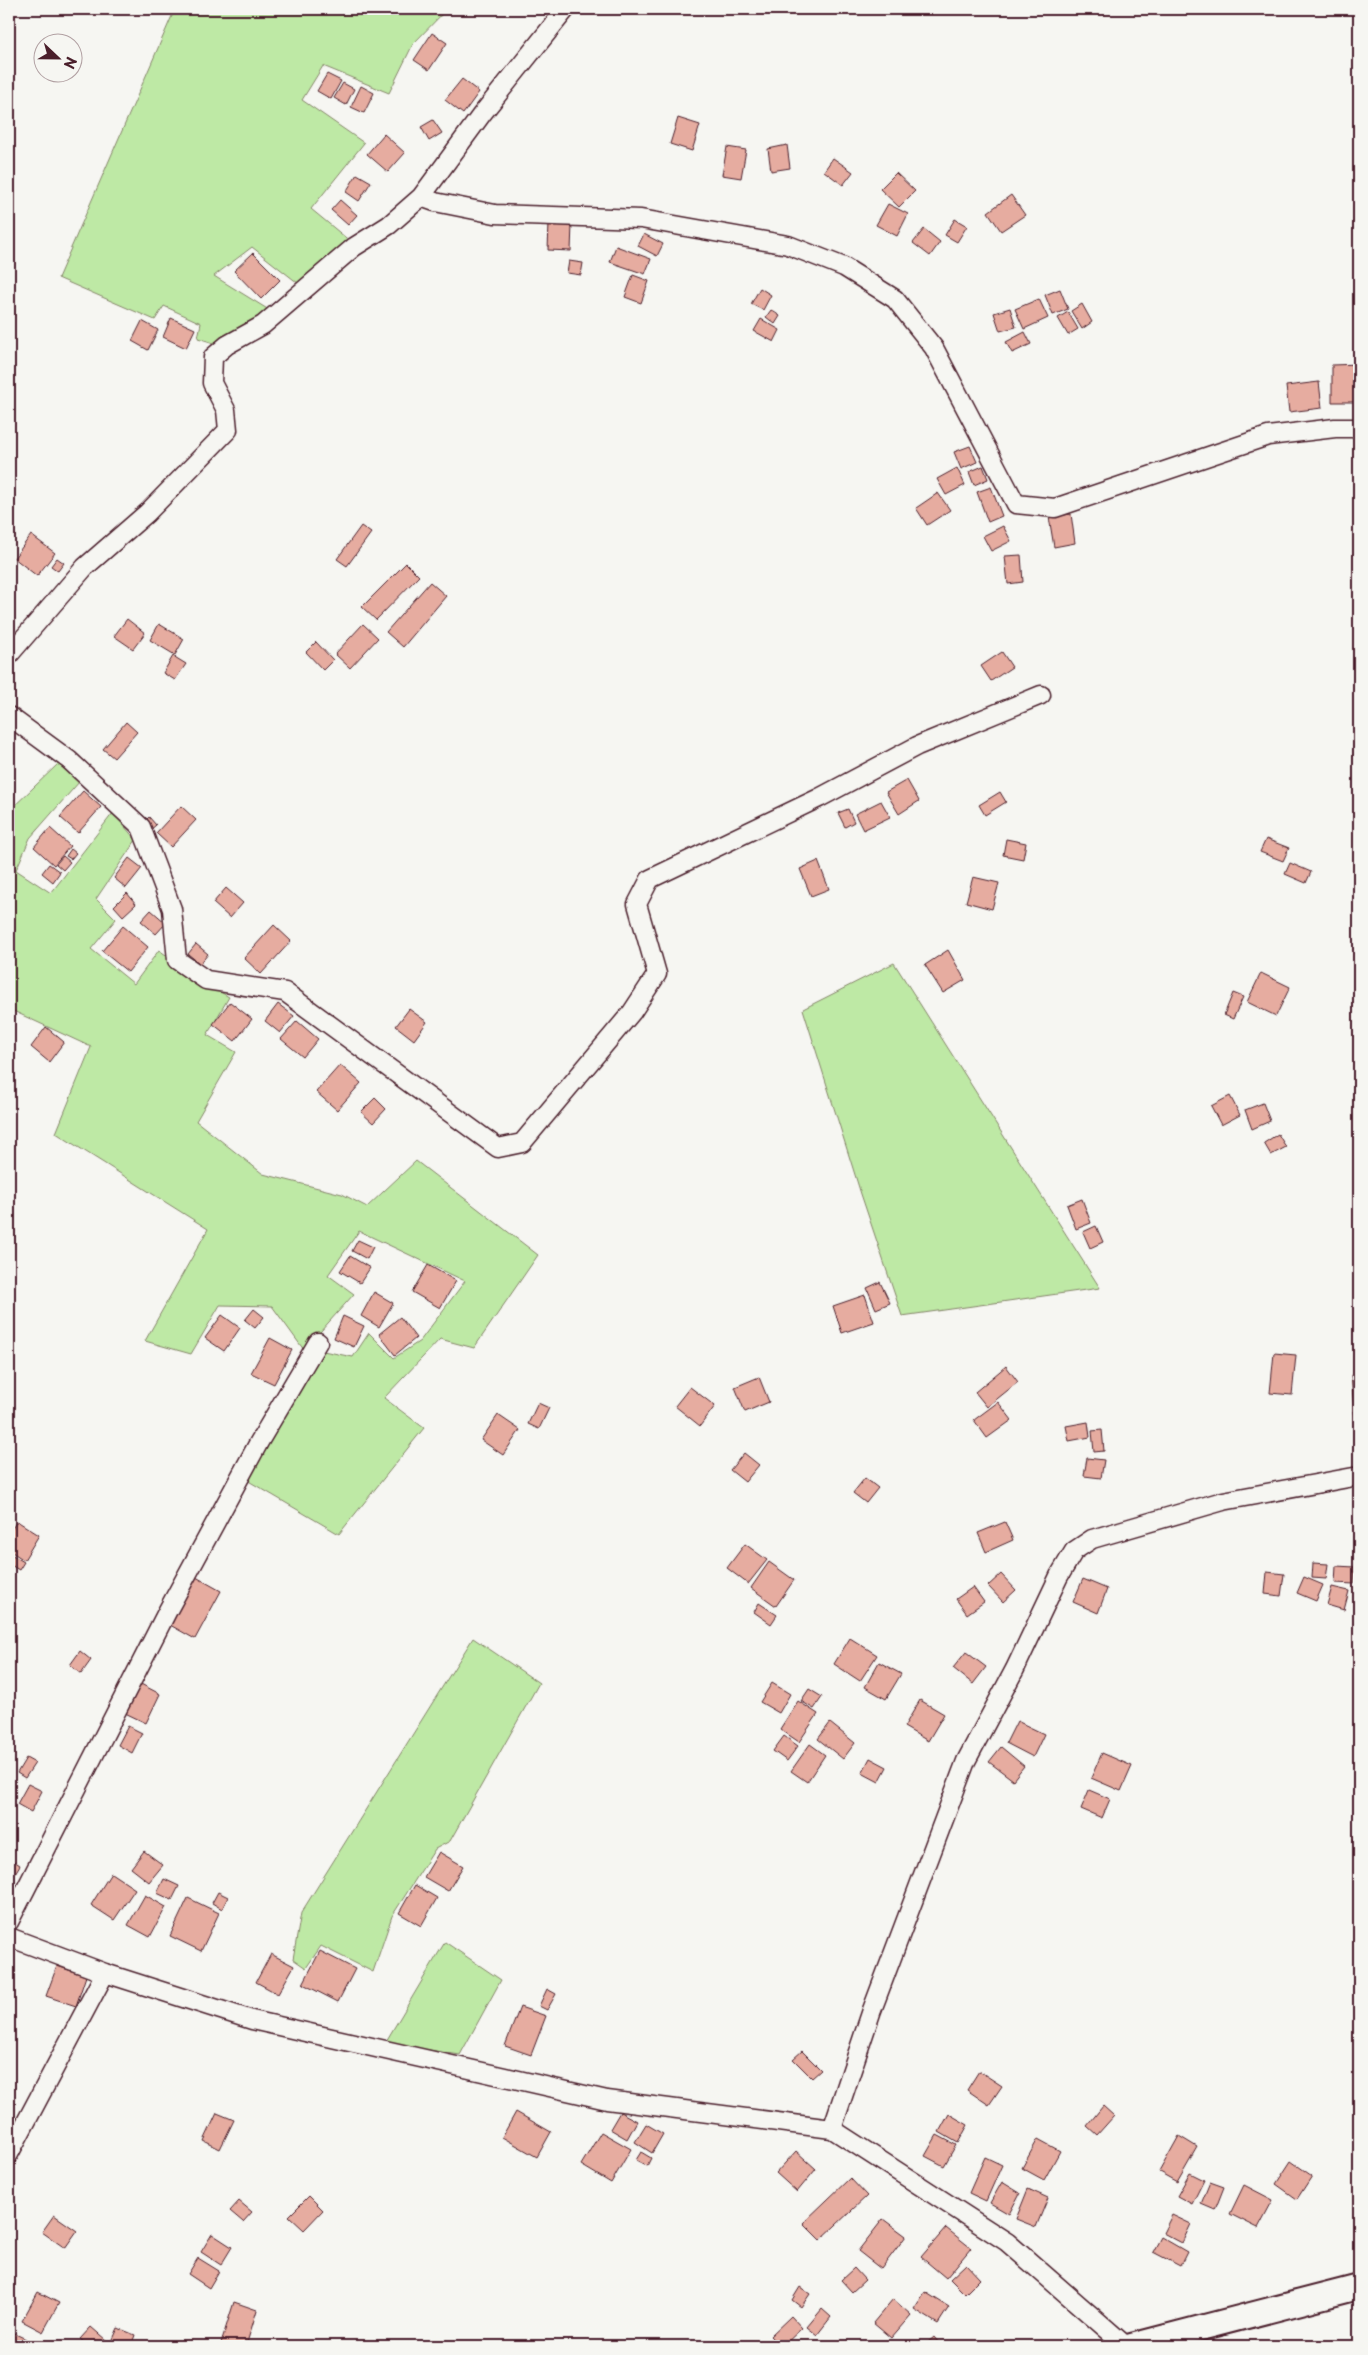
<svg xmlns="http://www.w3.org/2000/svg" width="1368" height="2355" viewBox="0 0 1368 2355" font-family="'Playpen Sans',sans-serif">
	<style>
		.green { fill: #bee9a5; stroke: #848468 }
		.building { fill: #e6aca0; stroke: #4a1f2b }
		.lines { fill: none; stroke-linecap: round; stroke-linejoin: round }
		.street-casing { stroke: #4a1f2b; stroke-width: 21 }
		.secondary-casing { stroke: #4a1f2b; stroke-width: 28 }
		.street { stroke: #f6f6f2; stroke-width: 18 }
		.secondary { stroke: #f6f6f2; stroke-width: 24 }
	</style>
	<rect width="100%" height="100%" fill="#f6f6f2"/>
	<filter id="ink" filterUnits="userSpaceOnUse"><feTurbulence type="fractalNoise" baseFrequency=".02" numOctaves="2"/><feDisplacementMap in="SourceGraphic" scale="10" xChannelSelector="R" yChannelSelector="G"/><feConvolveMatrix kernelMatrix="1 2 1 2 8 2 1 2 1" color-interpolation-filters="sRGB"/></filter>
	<g filter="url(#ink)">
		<!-- green -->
		<path class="green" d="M175,9H447L413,44L389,93L323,66L302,100L364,143L311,209L351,242L303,287L252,247L214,276L269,310L217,344L198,338L201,323L164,306L155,320L58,278Z
			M58,764L80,781L30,838L16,870L51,893L113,813L136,840L96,899L116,919L91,949L134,984L159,950L205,983L229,997L207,1035L236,1052L196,1121L263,1174L342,1194L367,1207L416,1161L538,1255L474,1348L440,1339L384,1398L424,1428L339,1534L245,1479L323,1351L353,1357L369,1333L394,1358L420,1341L465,1281L359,1231L328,1275L354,1294L304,1350L272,1306L220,1305L191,1354L145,1341L208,1229L56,1133L91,1047L9,1009V811Z
			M894,963L1100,1288L902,1316L861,1194L803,1009Z
			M473,1638L539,1683L450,1841L435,1849L392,1916L373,1972L321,1946L306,1968L293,1959L301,1913Z
			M445,1942L501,1980L460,2055L385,2043Z"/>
		<!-- building -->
		<path class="building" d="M432,33L447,43L429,70L414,60Z
			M327,74L341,81L331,99L317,91Z
			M462,79L479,92L463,114L445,100Z
			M343,83L354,89L346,105L334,98Z
			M361,86L374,93L364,113L351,107Z
			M678,118L700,125L692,151L670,144Z
			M433,120L442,133L429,141L421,127Z
			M384,134L405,153L388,172L367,154Z
			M787,145L790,168L771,171L768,149Z
			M727,147L746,150L741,178L722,175Z
			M833,158L853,172L843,185L824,171Z
			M896,173L915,191L899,207L880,189Z
			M357,174L371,182L359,201L346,192Z
			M1011,195L1025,215L1001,231L988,212Z
			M340,200L357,215L348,225L331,210Z
			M888,204L908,214L897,236L876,225Z
			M955,219L967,226L957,242L945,235Z
			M549,223L572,224L571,251L548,250Z
			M924,229L940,242L930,256L913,243Z
			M644,234L663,244L657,256L638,246Z
			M616,246L651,259L645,274L610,262Z
			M253,253L280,280L261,299L234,271Z
			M569,261L583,263L581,275L567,273Z
			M633,275L649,281L641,303L625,297Z
			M760,288L771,295L763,310L751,304Z
			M1060,289L1068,309L1053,315L1045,295Z
			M1039,299L1048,318L1024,329L1015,309Z
			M1082,304L1092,322L1082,329L1071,311Z
			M1010,308L1016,327L1000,331L994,313Z
			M771,310L780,316L775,324L766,317Z
			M1068,312L1078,329L1068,335L1058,318Z
			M171,318L195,329L186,348L163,337Z
			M761,319L780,330L774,342L754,331Z
			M142,321L158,330L148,350L132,341Z
			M1025,332L1031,344L1012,353L1006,342Z
			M1359,364V402H1332V365Z
			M1319,382L1322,408L1289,412L1286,386Z
			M970,446L977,462L961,469L954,452Z
			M983,466L988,479L974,485L969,472Z
			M957,468L965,485L946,495L937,479Z
			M991,487L1002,516L988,522L977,492Z
			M938,493L950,510L927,525L916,508Z
			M1071,514L1075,543L1054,547L1049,517Z
			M361,526L371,533L347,566L337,559Z
			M1003,526L1011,541L991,551L983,536Z
			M31,535L55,553L37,576L14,558Z
			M1021,555L1023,582L1008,584L1005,556Z
			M57,558L64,563L58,571L51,566Z
			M406,563L419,576L376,620L362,607Z
			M430,582L446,596L403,647L386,632Z
			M127,619L145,633L133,649L114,636Z
			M159,624L184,639L175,655L150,640Z
			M363,624L378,638L350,668L335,654Z
			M316,642L333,660L323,670L306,652Z
			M1002,652L1012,667L991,681L981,666Z
			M173,656L186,664L175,680L163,673Z
			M126,722L137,732L114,758L103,749Z
			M907,780L919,801L899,814L886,792Z
			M83,791L101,807L78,833L60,817Z
			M1000,792L1006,802L985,815L979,805Z
			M881,801L890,817L863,830L855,814Z
			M181,806L196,820L171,847L156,833Z
			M848,809L854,822L845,827L838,813Z
			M149,817L156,825L149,831L143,823Z
			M50,828L70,846L54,865L34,847Z
			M1006,839L1026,843L1023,859L1003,855Z
			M1266,839L1289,848L1283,861L1260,852Z
			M71,849L76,853L71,859L66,856Z
			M63,856L70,862L63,870L56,864Z
			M129,858L142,868L126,888L114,878Z
			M818,861L829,889L811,896L800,869Z
			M1290,863L1311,872L1306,883L1285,874Z
			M49,864L60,872L53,882L42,873Z
			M973,877L999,883L992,909L966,902Z
			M226,888L243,903L230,918L213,903Z
			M127,893L136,904L123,916L114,906Z
			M151,910L166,923L156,934L141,921Z
			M274,925L291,941L261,974L244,958Z
			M123,926L148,947L128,972L102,951Z
			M196,944L208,954L200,964L188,954Z
			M948,950L965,980L943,993L925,965Z
			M1261,973L1290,987L1276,1016L1247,1002Z
			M1233,993L1243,997L1233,1019L1224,1015Z
			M230,1002L252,1019L235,1041L213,1024Z
			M278,1004L294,1016L280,1033L265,1021Z
			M409,1009L427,1022L414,1040L396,1026Z
			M297,1021L318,1039L303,1057L281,1039Z
			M46,1027L64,1042L49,1062L31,1047Z
			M340,1065L361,1083L337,1110L316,1092Z
			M1230,1096L1240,1115L1221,1125L1211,1106Z
			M375,1098L386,1109L373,1123L361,1112Z
			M1263,1103L1270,1121L1252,1129L1245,1110Z
			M1278,1134L1286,1147L1271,1155L1264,1143Z
			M1082,1199L1091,1223L1076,1229L1067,1205Z
			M1096,1226L1103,1242L1090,1248L1083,1232Z
			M358,1240L373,1247L367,1259L352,1251Z
			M350,1256L370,1268L360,1283L340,1271Z
			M428,1265L456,1281L440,1308L412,1292Z
			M880,1282L890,1303L876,1309L867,1288Z
			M374,1292L393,1303L379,1327L361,1316Z
			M865,1295L874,1322L842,1333L833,1306Z
			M254,1309L264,1317L255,1328L245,1320Z
			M222,1315L240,1328L224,1351L205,1338Z
			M343,1316L364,1326L354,1347L334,1338Z
			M400,1317L416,1338L395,1355L379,1334Z
			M270,1338L292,1350L274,1384L251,1373Z
			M1274,1353L1296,1355L1292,1395L1270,1393Z
			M1006,1366L1018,1382L987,1407L975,1392Z
			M1351,1375H1359V1420L1355,1421Z
			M759,1377L769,1402L745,1412L735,1387Z
			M690,1387L715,1406L700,1426L675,1406Z
			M998,1402L1012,1420L987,1438L974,1420Z
			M538,1403L549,1408L539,1429L528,1424Z
			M498,1415L520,1430L503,1455L481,1440Z
			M1088,1422L1090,1437L1069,1441L1066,1426Z
			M1102,1430L1104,1451L1094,1452L1092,1431Z
			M744,1453L759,1465L745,1482L730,1470Z
			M1087,1458L1104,1460L1101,1478L1084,1476Z
			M865,1478L878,1488L866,1503L853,1493Z
			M17,1521L39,1535L24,1560L9,1550V1533Z
			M1005,1522L1013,1540L986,1552L978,1533Z
			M745,1544L767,1560L748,1584L727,1568Z
			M9,1553L24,1562L19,1570L9,1564Z
			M769,1562L794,1580L776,1606L751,1588Z
			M1313,1563L1328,1564L1326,1579L1312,1578Z
			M1336,1566L1355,1567L1354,1584L1335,1583Z
			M1267,1572L1284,1574L1281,1596L1265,1594Z
			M1001,1574L1016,1590L1003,1602L988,1586Z
			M196,1577L221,1591L195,1639L170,1625Z
			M1304,1577L1323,1585L1316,1601L1297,1593Z
			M1083,1579L1107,1589L1098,1613L1073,1602Z
			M973,1587L984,1602L967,1614L956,1599Z
			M1332,1587L1349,1591L1344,1610L1327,1605Z
			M759,1603L777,1615L771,1624L754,1612Z
			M850,1638L877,1655L860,1681L834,1664Z
			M80,1651L91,1660L81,1674L70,1665Z
			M966,1652L986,1667L973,1684L953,1668Z
			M879,1662L901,1674L886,1699L865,1687Z
			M137,1682L160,1694L146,1723L123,1712Z
			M772,1683L790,1694L779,1713L760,1702Z
			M809,1689L822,1697L814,1709L801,1701Z
			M920,1700L944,1714L928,1741L904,1727Z
			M798,1701L818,1714L799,1742L780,1729Z
			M1017,1721L1044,1734L1033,1757L1006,1743Z
			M830,1723L855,1743L843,1759L818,1739Z
			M128,1726L142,1733L132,1753L118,1745Z
			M784,1736L798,1746L787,1761L773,1751Z
			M810,1744L825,1755L807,1782L791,1771Z
			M1001,1747L1024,1766L1013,1780L989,1762Z
			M1102,1753L1132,1766L1121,1791L1091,1778Z
			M26,1758L35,1763L25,1778L17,1773Z
			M870,1758L887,1767L879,1782L862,1773Z
			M28,1784L42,1791L31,1812L17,1804Z
			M1089,1790L1110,1799L1102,1818L1081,1809Z
			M1359,1827V1845L1353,1843Z
			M144,1851L163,1865L149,1882L131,1868Z
			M439,1852L463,1866L448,1891L424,1877Z
			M9,1858L20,1865L9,1883Z
			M111,1873L135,1889L114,1920L91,1905Z
			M164,1879L179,1886L172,1900L157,1893Z
			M415,1885L437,1898L421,1926L399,1913Z
			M218,1892L228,1897L222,1909L212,1903Z
			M145,1895L166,1907L150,1937L128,1925Z
			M188,1898L219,1913L201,1951L170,1936Z
			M320,1951L355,1969L338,2002L303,1984Z
			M271,1954L294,1966L278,1994L256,1982Z
			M57,1966L86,1976L76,2006L46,1996Z
			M547,1989L556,1994L547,2010L539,2006Z
			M520,2007L546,2016L531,2055L505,2046Z
			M802,2051L821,2070L812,2078L793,2059Z
			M979,2071L1002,2086L989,2105L967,2090Z
			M1103,2106L1114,2116L1097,2135L1087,2126Z
			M516,2112L551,2132L537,2157L502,2137Z
			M620,2112L637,2121L627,2139L610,2129Z
			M217,2113L234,2120L220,2149L204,2141Z
			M949,2114L968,2125L958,2143L939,2132Z
			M646,2124L663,2134L652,2153L635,2142Z
			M601,2132L631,2149L611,2183L581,2165Z
			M937,2135L956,2145L944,2166L925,2156Z
			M1179,2136L1197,2147L1177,2182L1159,2172Z
			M1038,2139L1060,2151L1044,2180L1022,2168Z
			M796,2151L816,2169L797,2192L776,2173Z
			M641,2152L651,2158L647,2166L636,2160Z
			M985,2157L1002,2165L986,2201L969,2193Z
			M1291,2161L1312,2176L1297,2199L1276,2184Z
			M1190,2173L1204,2180L1192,2204L1177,2196Z
			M850,2178L867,2196L820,2240L803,2223Z
			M1002,2182L1020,2193L1009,2214L990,2203Z
			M1210,2182L1224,2187L1215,2210L1201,2204Z
			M1244,2185L1273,2200L1258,2228L1230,2214Z
			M1028,2189L1048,2198L1036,2227L1016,2219Z
			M309,2196L323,2210L304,2230L289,2216Z
			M239,2201L252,2212L243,2222L230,2211Z
			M54,2215L77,2231L65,2248L42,2232Z
			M1172,2215L1191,2224L1182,2243L1163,2233Z
			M883,2219L906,2236L881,2269L858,2251Z
			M946,2228L971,2248L946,2278L921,2257Z
			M212,2234L232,2247L221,2265L201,2252Z
			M1161,2237L1187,2252L1180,2266L1153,2252Z
			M198,2258L219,2271L209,2288L188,2274Z
			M966,2264L980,2279L965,2294L950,2279Z
			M854,2268L865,2280L852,2292L841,2280Z
			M800,2287L810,2294L801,2307L792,2300Z
			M38,2292L59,2303L43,2332L22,2321Z
			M925,2292L949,2307L938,2324L914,2309Z
			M893,2299L911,2315L891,2338L873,2323Z
			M234,2302L257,2310L246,2346H220Z
			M822,2309L831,2317L817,2335L807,2327Z
			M791,2316L802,2328L783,2346H780L770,2336Z
			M91,2327L106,2340L100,2346H89L80,2339Z
			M118,2328L135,2335L131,2346H110Z
			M9,2331L26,2339L22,2346H9Z
			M934,2337L939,2343L936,2346H930L927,2343Z"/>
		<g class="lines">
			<defs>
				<path id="street" d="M421,197L482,114L566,9
					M9,655L85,567L147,513L228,430L226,410L212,383L213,357L227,345L263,325L354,247L389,225L421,197L435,202L495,214L641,219L788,245L844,267L895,299L934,348L1016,504L1055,508L1268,436L1335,428H1359
					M9,716L69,760L141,827L172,909L177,960L206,980L285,992L498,1148L522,1143L632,1012L657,974L637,904L650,879L819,798L917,746L1041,695
					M9,1922L168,1610L259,1442L318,1342
					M9,1937L105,1973L252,2020L607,2100L832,2129L1007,2242L1126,2346
					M832,2129L872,2010L966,1761L1015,1669L1059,1576L1074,1551L1092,1539L1223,1501L1359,1476
					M9,2154L105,1973"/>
				<path id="secondary" d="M1131,2346L1359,2287"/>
			</defs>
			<!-- street casing -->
			<use href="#street" class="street-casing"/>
			<!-- secondary casing -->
			<use href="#secondary" class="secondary-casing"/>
			<!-- street -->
			<use href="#street" class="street"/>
			<!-- secondary -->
			<use href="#secondary" class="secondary"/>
		</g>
	</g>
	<!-- margin -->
	<rect width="1368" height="2355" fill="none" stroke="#f6f6f2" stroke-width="30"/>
	<rect x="15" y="15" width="1338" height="2325" fill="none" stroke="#4a1f2b" stroke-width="2" filter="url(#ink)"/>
	<!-- north arrow -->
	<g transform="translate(58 58) rotate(112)"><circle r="24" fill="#f6f6f2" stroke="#b1a0a2"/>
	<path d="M0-4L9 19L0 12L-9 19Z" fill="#4a1f2b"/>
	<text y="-8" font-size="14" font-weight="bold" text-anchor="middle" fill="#4a1f2b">N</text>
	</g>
</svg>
